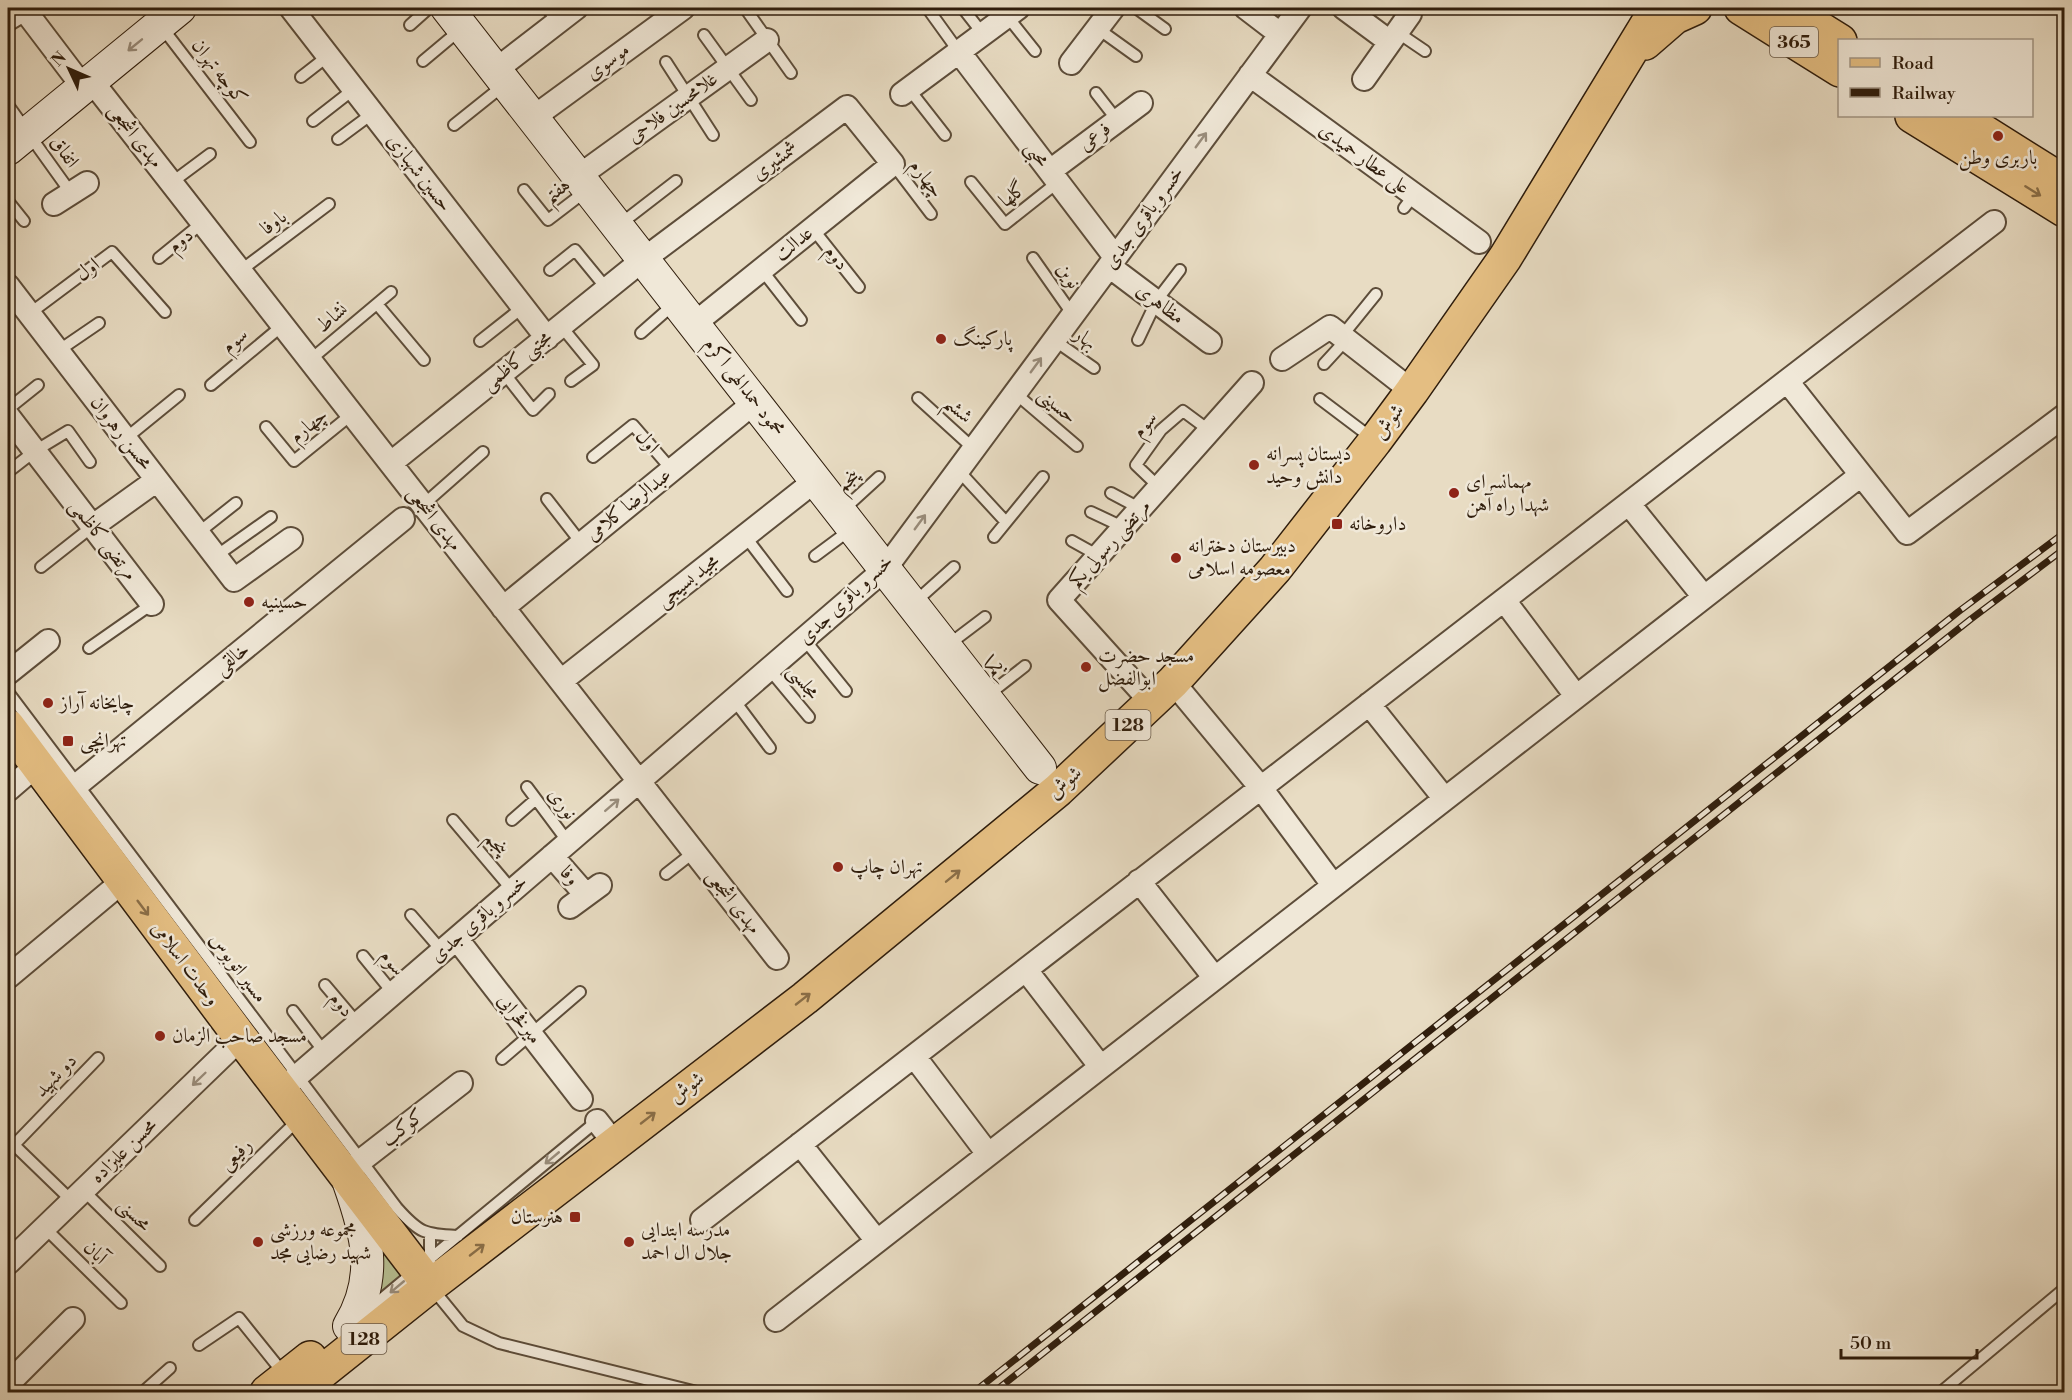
<svg xmlns="http://www.w3.org/2000/svg" width="2072" height="1400" viewBox="0 0 2072 1400" font-family="'Libre Bodoni',Amiri,serif">
	<style>
		.green { fill: #b7c093; stroke: #736e50; stroke-width: 1.5 }
		.lines { fill: none; stroke-linecap: round; stroke-linejoin: round }
		.lane-casing { stroke: #5d4d3a; stroke-width: 14 }
		.street-casing { stroke: #5d4d3a; stroke-width: 26 }
		.secondary-casing { stroke: #2f1d0c; stroke-width: 34 }
		.primary-casing { stroke: #2f1d0c; stroke-width: 36 }
		.lane { stroke: #f0e8d8; stroke-width: 10 }
		.street { stroke: #f0e8d8; stroke-width: 22 }
		.secondary { stroke: #f0e8d8; stroke-width: 32 }
		.primary { stroke: #e4be82; stroke-width: 33 }
		.rail-casing { stroke: #2f1d0c; stroke-width: 7 }
		.rail { stroke: #f0e8d8; stroke-width: 4.5; stroke-dasharray: 14; stroke-linecap: butt }
		.oneway { stroke: #998d7c }
		.oneway2 { stroke: #8a6e47 }
		.poi-dot { fill: #8f2418; stroke: #f0e8d8; stroke-width: 2 }
		.labels { text-anchor: middle; dominant-baseline: central; stroke-width: 5; stroke-linejoin: round; paint-order: stroke }
		.shield { fill: #f0e8d8; stroke: #695a49; stroke-width: 1.5 }
		.shield-label { font-size: 18px; font-weight: bold; fill: #2f1d0c }
		.street-label { font-size: 20px; fill: #2f1d0c; stroke: #f0e8d8 }
		.poi-label { font-size: 20px; fill: #2f1d0c; stroke: #f0e8d8; text-anchor: start }
	</style>
	<rect width="100%" height="100%" fill="#e8dcc3"/>
	<filter id="stains"><feTurbulence type="fractalNoise" baseFrequency=".00333" numOctaves="4"/><feColorMatrix values="0 0 0 0 .2 0 0 0 0 .09 0 0 0 0 .02 0 0 0 .5 -.17"/></filter>
	<radialGradient id="worn" r=".72"><stop offset=".6" stop-color="#630" stop-opacity="0"/><stop offset="1" stop-color="#630" stop-opacity=".3"/></radialGradient>
	<!-- green -->
	<path class="green" d="M376,1242L402,1275L374,1298Z"/>
	<g class="lines">
		<defs>
			<path id="lane" d="M547,8L558,22
				M745,8L791,73
				M1136,8L1165,29
				M928,9L959,52
				M965,11L983,34
				M1007,16L1035,51
				M410,25L429,8
				M8,26L28,14
				M161,26L250,142
				M1097,28L1136,56
				M1397,32L1425,51
				M704,35L751,100
				M423,61L460,30
				M666,62L713,135
				M301,77L328,56
				M909,89L945,135
				M1096,93L1117,120
				M8,105L71,193
				M313,121L354,89
				M454,125L504,85
				M338,139L373,113
				M893,164L931,214
				M971,182L1005,224L1058,182
				M171,183L210,154
				M524,190L548,220L586,191
				M8,201L24,221
				M1404,208L1414,195
				M619,225L676,181
				M813,229L859,287
				M159,258L202,223
				M1033,258L1073,315
				M550,270L575,250L607,289
				M762,270L801,320
				M240,271L329,204
				M377,304L424,360
				M29,314L112,252L165,312
				M561,326L593,365L571,381
				M641,333L674,304
				M1342,336L1376,294
				M1054,340L1094,368
				M1138,340L1157,300L1180,270
				M480,341L523,307
				M58,351L99,323
				M310,360L391,292
				M1324,364L1346,340
				M504,373L533,410L549,394
				M211,385L283,325
				M1015,393L1077,446
				M918,398L974,449
				M1320,399L1373,439
				M8,409L38,385
				M266,427L294,461L352,414
				M125,439L179,395
				M593,457L633,425L672,470
				M958,470L1005,521
				M8,472L35,451L68,431L90,462
				M1160,488L1136,465L1161,430L1183,411L1210,431
				M1111,493L1141,509
				M547,499L582,544
				M423,505L483,452
				M843,510L879,477
				M1091,512L1125,528
				M198,533L236,503
				M745,536L787,591
				M994,537L1043,477
				M1072,541L1099,556
				M216,556L271,517
				M815,556L850,530
				M41,567L93,526
				M915,602L954,567
				M804,639L846,691
				M948,645L985,617
				M89,648L152,604
				M769,669L809,717
				M8,692L397,1208C420,1234 425,1234 458,1236
				M988,695L1025,666
				M734,700L770,748
				M527,787L568,842
				M453,820L513,891
				M512,820L536,799
				M666,874L694,852
				M411,915L442,951
				M363,956L393,993
				M325,985L358,1024
				M293,1011L325,1053
				M502,1059L580,992
				M8,1139L72,1201
				M14,1145L98,1058
				M83,1190L160,1266
				M195,1220L299,1119
				M45,1228L121,1303
				M430,1234V1273
				M426,1262L597,1121
				M432,1288L463,1326L499,1343L697,1392
				M366,1312L414,1272
				M199,1345L239,1318L284,1374
				M143,1392L170,1368
				M1941,1392L2064,1289"/>
			<path id="street" d="M23,8L83,87
				M291,8L547,338
				M1246,8L1280,34
				M1344,8L1390,42
				M959,52L1115,257
				M1071,63L1113,8
				M497,69L576,8
				M1250,75L1479,242
				M1364,79L1410,14
				M91,80L777,958
				M902,94L1018,8
				M534,117L683,8
				M1050,171L1141,103
				M579,176L767,40
				M54,204L87,183
				M1109,266L1210,342
				M8,286L234,580L291,539
				M1282,359L1330,327L1412,391
				M1787,381L1994,222
				M8,416L152,604
				M391,463L644,259L847,107L893,164L694,324
				M1629,504L1704,597
				M93,526L157,480
				M1504,600L1576,696
				M503,608L755,402
				M8,673L48,641
				M561,681L816,480
				M1173,682L1261,788L1333,885
				M1152,703L1059,600L1252,383
				M1369,704L1444,798
				M8,790L37,765
				M61,798L403,519
				M552,856L586,895
				M1139,881L1214,977
				M570,907L600,885
				M457,939L581,1099
				M1026,970L1100,1066
				M8,977L123,881
				M914,1056L988,1154
				M281,1090L885,569L1300,8
				M597,1121L615,1144
				M800,1144L877,1241
				M345,1173L461,1083
				M702,1220L1787,381L1907,533L2064,416
				M8,1263L241,1038
				M776,1320L1861,475
				M8,1384L73,1319"/>
			<path id="secondary" d="M447,8L1040,768
				M8,149L180,8
				M349,1326C379,1277 367,1234 349,1183"/>
			<path id="primary" d="M1741,8L1840,70
				M1787,8L1840,41
				M1645,43L1675,17L1695,8
				M1912,116L2064,210
				M1959,116L2064,182
				M8,726L241,1038L430,1286
				M267,1392L310,1358
				M297,1392L430,1286L805,998L1058,790L1173,682L1275,569L1375,441L1412,391L1505,258L1657,8"/>
		</defs>
		<!-- lane casing -->
		<use href="#lane" class="lane-casing"/>
		<!-- street casing -->
		<use href="#street" class="street-casing"/>
		<!-- secondary casing -->
		<use href="#secondary" class="secondary-casing"/>
		<!-- primary casing -->
		<use href="#primary" class="primary-casing"/>
		<!-- lane -->
		<use href="#lane" class="lane"/>
		<!-- street -->
		<use href="#street" class="street"/>
		<!-- secondary -->
		<use href="#secondary" class="secondary"/>
		<!-- primary -->
		<use href="#primary" class="primary"/>
		<defs>
			<path id="rail" d="M974,1392L1958,612L2064,533
				M994,1392L1971,619L2064,549"/>
		</defs>
		<!-- rail casing -->
		<use href="#rail" class="rail-casing"/>
		<!-- rail -->
		<use href="#rail" class="rail"/>
	</g>
	<!-- one-way arrows -->
	<defs><path id="oneway-shaft" d="M-6 0H5M1.5-3L5.5 0L1.5 3" fill="none" stroke-width="1.6" stroke-linecap="round" stroke-linejoin="round" transform="scale(1.5)"/></defs>
	<g class="oneway">
		<use href="#oneway-shaft" transform="translate(135 45) rotate(141)"/>
		<use href="#oneway-shaft" transform="translate(1201 140) rotate(-54)"/>
		<use href="#oneway-shaft" transform="translate(1036 365) rotate(-54)"/>
		<use href="#oneway-shaft" transform="translate(920 522) rotate(-54)"/>
		<use href="#oneway-shaft" transform="translate(612 805) rotate(-41)"/>
		<use href="#oneway-shaft" transform="translate(199 1079) rotate(136)"/>
		<use href="#oneway-shaft" transform="translate(552 1158) rotate(140)"/>
		<use href="#oneway-shaft" transform="translate(397 1287) rotate(140)"/>
	</g>
	<g class="oneway2">
		<use href="#oneway-shaft" transform="translate(2033 191) rotate(32)"/>
		<use href="#oneway-shaft" transform="translate(953 876) rotate(-39)"/>
		<use href="#oneway-shaft" transform="translate(143 908) rotate(53)"/>
		<use href="#oneway-shaft" transform="translate(803 999) rotate(-38)"/>
		<use href="#oneway-shaft" transform="translate(648 1118) rotate(-38)"/>
		<use href="#oneway-shaft" transform="translate(477 1250) rotate(-38)"/>
	</g>
	<!-- markers -->
	<g class="poi-dot">
		<circle cx="1998" cy="136" r="6"/>
		<circle cx="941" cy="339" r="6"/>
		<circle cx="1254" cy="465" r="6"/>
		<circle cx="1454" cy="493" r="6"/>
		<rect x="1331" y="518" width="12" height="12" rx="3"/>
		<circle cx="1176" cy="558" r="6"/>
		<circle cx="249" cy="602" r="6"/>
		<circle cx="1086" cy="667" r="6"/>
		<circle cx="48" cy="703" r="6"/>
		<rect x="62" y="735" width="12" height="12" rx="3"/>
		<circle cx="838" cy="867" r="6"/>
		<circle cx="160" cy="1036" r="6"/>
		<rect x="569" y="1211" width="12" height="12" rx="3"/>
		<circle cx="258" cy="1242" r="6"/>
		<circle cx="629" cy="1242" r="6"/>
	</g>
	<g class="labels">
		<!-- shield labels -->
		<g class="shield">
			<rect x="1770" y="27" width="48" height="30" rx="4.5"/>
			<rect x="1105.5" y="710" width="45" height="30" rx="4.5"/>
			<rect x="341.5" y="1324" width="45" height="30" rx="4.5"/>
		</g>
		<g class="shield-label">
			<text x="1794" y="42">365</text>
			<text x="1128" y="725">128</text>
			<text x="364" y="1339">128</text>
		</g>
		<!-- street labels -->
		<g class="street-label">
			<text transform="translate(608 62) rotate(-36)">موسوی</text>
			<text transform="translate(219 72) rotate(52)">کوچه تهران</text>
			<text transform="translate(673 108) rotate(-36)">غلامحسین فلاحی</text>
			<text transform="translate(135 136) rotate(52)">مهدی اشجعی</text>
			<text transform="translate(1095 137) rotate(-37)">فرعی</text>
			<text transform="translate(64 152) rotate(54)">اتفاق</text>
			<text transform="translate(1037 154) rotate(53)">محبی</text>
			<text transform="translate(1364 159) rotate(36)">علی عطار حمیدی</text>
			<text transform="translate(775 161) rotate(-37)">شمشیری</text>
			<text transform="translate(419 173) rotate(52)">حسین شهبازی</text>
			<text transform="translate(926 179) rotate(53)">چهارم</text>
			<text transform="translate(557 191) rotate(-37)">هفتم</text>
			<text transform="translate(1013 195) rotate(-39)">گلها</text>
			<text transform="translate(1144 218) rotate(-54)">خسرو باقری جدی</text>
			<text transform="translate(274 223) rotate(-37)">باوفا</text>
			<text transform="translate(181 241) rotate(-39)">دوم</text>
			<text transform="translate(794 244) rotate(-39)">عدالت</text>
			<text transform="translate(836 258) rotate(52)">دوم</text>
			<text transform="translate(88 270) rotate(-37)">اول</text>
			<text transform="translate(1068 276) rotate(55)">نوین</text>
			<text transform="translate(1160 304) rotate(37)">مظاهری</text>
			<text transform="translate(332 318) rotate(-40)">نشاط</text>
			<text transform="translate(1085 339) rotate(36)">بهار</text>
			<text transform="translate(235 341) rotate(-40)">سوم</text>
			<text transform="translate(517 361) rotate(-39)">مجتبی کاظمی</text>
			<text transform="translate(744 387) rotate(52)">محمود حمدالهی اکرم</text>
			<text transform="translate(1057 406) rotate(40)">حسینی</text>
			<text transform="translate(958 410) rotate(42)">ششم</text>
			<text transform="translate(1389 422) rotate(-54)">شوش</text>
			<text transform="translate(1145 425) rotate(-50)">سوم</text>
			<text transform="translate(309 426) rotate(-39)">چهارم</text>
			<text transform="translate(121 433) rotate(52)">محسن رهروان</text>
			<text transform="translate(647 442) rotate(49)">اول</text>
			<text transform="translate(848 481) rotate(-42)">پنجم</text>
			<text transform="translate(629 505) rotate(-39)">عبدالرضا کلامی</text>
			<text transform="translate(434 519) rotate(52)">مهدی اشجعی</text>
			<text transform="translate(103 540) rotate(52)">مرتضی کاظمی</text>
			<text transform="translate(1110 544) rotate(-48)">مرتضی رسولی یکم</text>
			<text transform="translate(688 581) rotate(-38)">مجید بسیجی</text>
			<text transform="translate(846 600) rotate(-43)">خسرو باقری جدی</text>
			<text transform="translate(232 659) rotate(-39)">خالقی</text>
			<text transform="translate(994 667) rotate(-38)">یکم</text>
			<text transform="translate(803 682) rotate(51)">مجلسی</text>
			<text transform="translate(1065 783) rotate(-42)">شوش</text>
			<text transform="translate(562 804) rotate(53)">نوری</text>
			<text transform="translate(496 844) rotate(50)">پنجم</text>
			<text transform="translate(569 876) rotate(49)">وفا</text>
			<text transform="translate(733 902) rotate(52)">مهدی اشجعی</text>
			<text transform="translate(479 919) rotate(-41)">خسرو باقری جدی</text>
			<text transform="translate(392 963) rotate(51)">سوم</text>
			<text transform="translate(185 964) rotate(53)">وحدت اسلامی</text>
			<text transform="translate(238 968) rotate(53)">مسیر اتوبوس</text>
			<text transform="translate(341 1005) rotate(50)">دوم</text>
			<text transform="translate(519 1019) rotate(52)">میرفخرایی</text>
			<text transform="translate(56 1076) rotate(-46)">دو شهید</text>
			<text transform="translate(687 1088) rotate(-38)">شوش</text>
			<text transform="translate(403 1128) rotate(-38)">کوکب</text>
			<text transform="translate(124 1151) rotate(-44)">محسن علیزاده</text>
			<text transform="translate(236 1155) rotate(-44)">رفیعی</text>
			<text transform="translate(134 1215) rotate(45)">محسنی</text>
			<text transform="translate(95 1253) rotate(45)">آبان</text>
		</g>
		<!-- poi labels -->
		<g class="poi-label">
			<text x="1998" y="158" text-anchor="middle">باربری وطن</text>
			<text x="953" y="339">پارکینگ</text>
			<text x="1266" y="454">دبستان پسرانه<tspan x="1266" dy="23">دانش وحید</tspan></text>
			<text x="1466" y="482">مهمانسرای<tspan x="1466" dy="23">شهدا راه آهن</tspan></text>
			<text x="1349" y="524">داروخانه</text>
			<text x="1188" y="546">دبیرستان دخترانه<tspan x="1188" dy="23">معصومه اسلامی</tspan></text>
			<text x="261" y="602">حسینیه</text>
			<text x="1098" y="656">مسجد حضرت<tspan x="1098" dy="23">ابوالفضل</tspan></text>
			<text x="60" y="703">چایخانه آراز</text>
			<text x="80" y="741">تهرانچی</text>
			<text x="850" y="867">تهران چاپ</text>
			<text x="172" y="1036">مسجد صاحب الزمان</text>
			<text x="563" y="1217" text-anchor="end">هنرستان</text>
			<text x="270" y="1230">مجموعه ورزشی<tspan x="270" dy="23">شهید رضایی مجد</tspan></text>
			<text x="641" y="1230">مدرسه ابتدایی<tspan x="641" dy="23">جلال ال احمد</tspan></text>
		</g>
	</g>
	<!-- margin -->
	<rect width="2072" height="1400" fill="none" stroke="#e8dcc3" stroke-width="30"/>
	<rect x="9" y="9" width="2054" height="1382" fill="none" stroke="#2f1d0c" stroke-width="3"/>
	<rect x="15" y="15" width="2042" height="1370" fill="none" stroke="#2f1d0c" stroke-width="1.5"/>
	<!-- legend -->
	<rect x="1838" y="39" width="195" height="78" fill="#f0e8d8" stroke="#a39786" stroke-width="1.5"/>
	<rect x="1850" y="58" width="30" height="9" fill="#e4be82" stroke="#a39786" stroke-width="1.5"/>
	<text x="1892" y="69" font-size="18" fill="#2f1d0c">Road</text>
	<rect x="1850" y="88" width="30" height="9" fill="#2f1d0c" stroke="#a39786" stroke-width="1.5"/>
	<text x="1892" y="99" font-size="18" fill="#2f1d0c">Railway</text>
	<!-- north arrow -->
	<g transform="translate(69 69) rotate(314)" stroke="#f0e8d8" stroke-width="4.5" paint-order="stroke">
	<path d="M0-4.5L10 22L0 15L-10 22Z" fill="#2f1d0c"/>
	<text y="-9" font-size="16" font-weight="bold" text-anchor="middle" fill="#2f1d0c">N</text>
	</g>
	<!-- scale -->
	<path d="M1841 1349v9h136v-9" fill="none" stroke="#2f1d0c" stroke-width="3"/>
	<text x="1850" y="1349" font-size="18" fill="#2f1d0c" stroke="#f0e8d8" stroke-width="4.5" paint-order="stroke">50 m</text>
	<rect width="100%" height="100%" filter="url(#stains)"/>
	<rect width="100%" height="100%" fill="url(#worn)"/>
</svg>
